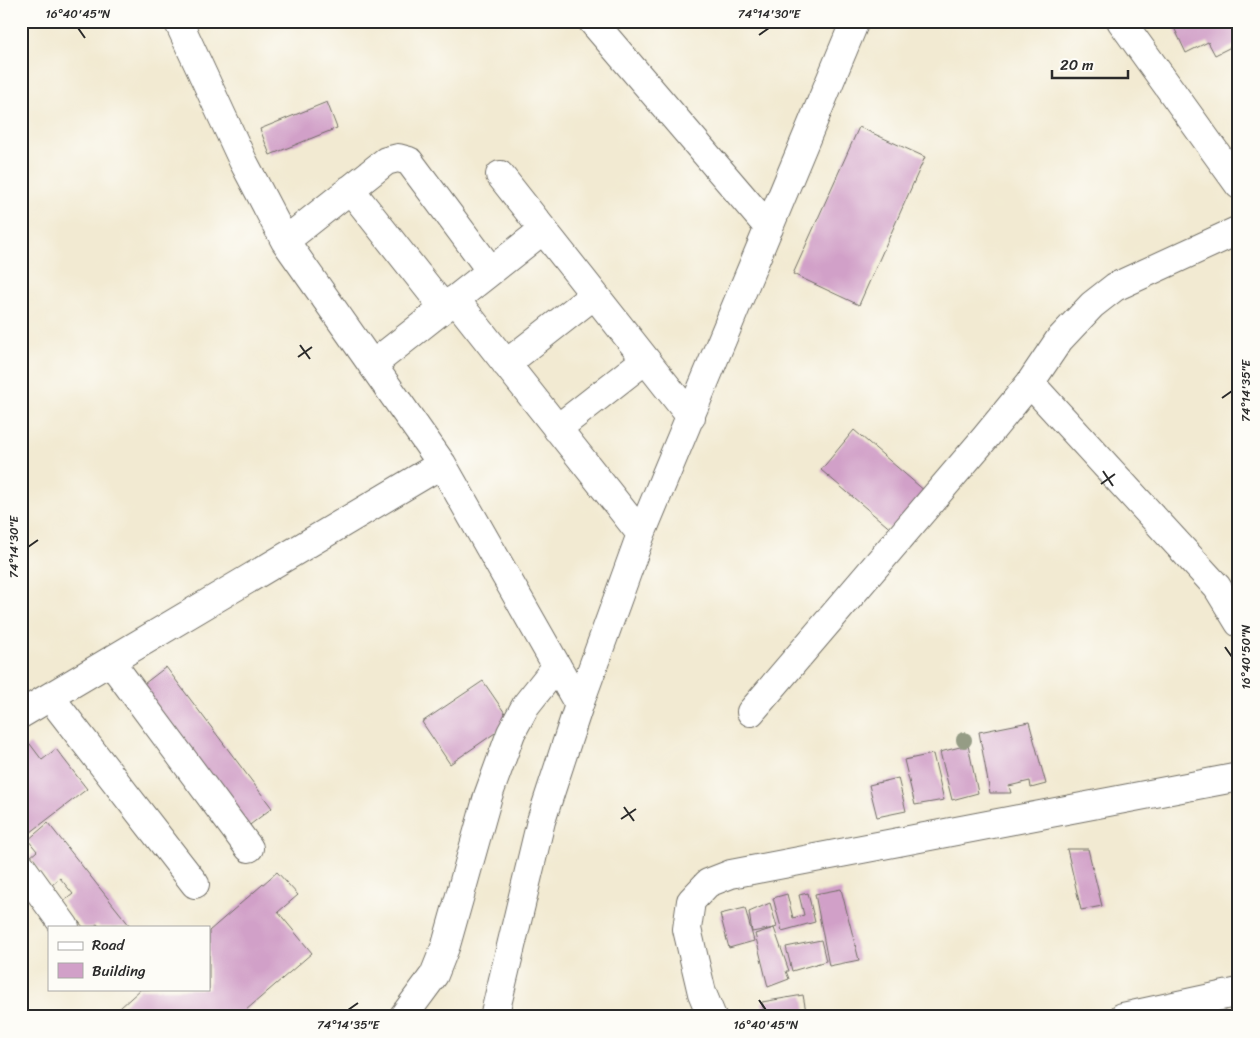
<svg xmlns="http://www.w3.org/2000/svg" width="1260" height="1038" viewBox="0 0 1260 1038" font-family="Sriracha,sans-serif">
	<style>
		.building { fill: #d1a0c8 }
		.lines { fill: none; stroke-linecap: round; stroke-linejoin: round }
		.minor-casing { stroke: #716e65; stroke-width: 30 }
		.minor { stroke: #fff; stroke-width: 28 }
		.tree { fill: #959c85 }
		.ticks { fill: none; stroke: #2b2b2b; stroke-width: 2 }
		.neatline { fill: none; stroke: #2b2b2b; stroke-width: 2 }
		.ticks-label { font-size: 12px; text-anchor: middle; fill: #2b2b2b }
	</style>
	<rect width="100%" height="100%" fill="#fdfcf7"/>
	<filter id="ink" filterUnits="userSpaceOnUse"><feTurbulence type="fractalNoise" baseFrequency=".02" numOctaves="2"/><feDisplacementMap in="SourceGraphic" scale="10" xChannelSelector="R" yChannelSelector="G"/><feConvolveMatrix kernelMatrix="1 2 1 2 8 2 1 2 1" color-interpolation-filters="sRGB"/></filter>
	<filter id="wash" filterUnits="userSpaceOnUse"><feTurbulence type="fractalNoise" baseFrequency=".0096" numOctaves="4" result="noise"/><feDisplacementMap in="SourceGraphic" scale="20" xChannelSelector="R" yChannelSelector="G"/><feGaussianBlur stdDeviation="1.12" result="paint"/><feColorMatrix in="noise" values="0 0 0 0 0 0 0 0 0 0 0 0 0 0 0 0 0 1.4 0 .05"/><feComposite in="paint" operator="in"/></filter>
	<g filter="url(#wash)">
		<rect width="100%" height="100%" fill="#f2ead2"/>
		<g id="blocks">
			<!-- building -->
			<path class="building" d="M1171,21H1239V43L1215,55L1208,42L1186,53Z
				M327,102L337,128L270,155L260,129Z
				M859,127L925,157L859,305L793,274Z
				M854,430L926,492L893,531L821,470Z
				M166,667L272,808L242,831L136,690Z
				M483,681L511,722L450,764L422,722Z
				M1029,722L1046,784L1031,788L1030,781L1009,786L1011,793H990L979,732Z
				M30,744L42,760L56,749L87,789L22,839L21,751Z
				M968,745L978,793L952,800L940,752Z
				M933,754L944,800L915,805L904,760Z
				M898,778L906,811L877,817L869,785Z
				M48,823L130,926L129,927H100L97,924L93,927H83L63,902L73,894L60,878L52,885L30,857L37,851L28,840Z
				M1067,849H1088L1102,906L1081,910Z
				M277,872L298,895L278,912L312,953L238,1017H110L141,989H209V931Z
				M841,889L859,960L829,966L815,894Z
				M808,893L815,922L782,931L773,898L787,894L793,918L804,915L799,895Z
				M770,903L777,927L774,928L789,971H786L789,979L768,987L755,934L774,928L752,932L749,912Z
				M745,908L754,941L729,948L720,914Z
				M821,940L826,961L792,971L786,947Z
				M803,995L807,1017H765L762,1002Z"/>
		</g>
	</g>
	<g filter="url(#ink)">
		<use href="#blocks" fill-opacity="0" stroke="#716e65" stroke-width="1"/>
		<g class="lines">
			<defs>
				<path id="minor" d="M178,21L243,161L285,241L442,464L579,705
					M592,21L769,228
					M1121,21L1239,185
					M500,175L691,417
					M350,189L444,308
					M285,241L386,161L398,158L409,161L491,271
					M455,299L641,534
					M506,364L594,295
					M372,365L543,230
					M1030,383L1217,587L1239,623
					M557,429L645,360
					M110,661L249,848
					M50,697L195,884
					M751,712L985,438L1030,383L1059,340L1092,305L1115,287L1239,230
					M21,714L442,464
					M21,866L65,927
					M403,1017L434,975L446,945L488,796L511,733L526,705L557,666
					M494,1017L541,821L579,705L641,534L855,21
					M712,1017L702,993L687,929L691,901L708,883L731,874L1239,777
					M1123,1017L1239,992"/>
			</defs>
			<!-- minor casing -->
			<use href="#minor" class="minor-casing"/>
			<!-- minor -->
			<use href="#minor" class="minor"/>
		</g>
		<!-- trees -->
		<circle class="tree" cx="964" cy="740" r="8"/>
	</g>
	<!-- ticks -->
	<path class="ticks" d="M78,28L85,38M759,35L769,28M300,345L310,359M298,357L312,347M1222,398L1232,391M1103,471L1113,486M1101,484L1115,474M28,547L38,540M1225,647L1232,657M624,807L634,821M621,819L636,809M759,1000L766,1010M348,1010L358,1003"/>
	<!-- margin -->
	<rect width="1260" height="1038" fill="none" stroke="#fdfcf7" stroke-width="55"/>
	<!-- legend -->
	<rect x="48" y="926" width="162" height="65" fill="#fdfcf7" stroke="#a9a8a5"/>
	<rect x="58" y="942" width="25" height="8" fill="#ffffff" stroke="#a9a8a5"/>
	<text x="92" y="950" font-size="15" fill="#2b2b2b">Road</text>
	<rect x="58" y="963" width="25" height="15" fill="#d1a0c8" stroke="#a9a8a5"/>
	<text x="92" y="976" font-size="15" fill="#2b2b2b">Building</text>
	<!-- scale -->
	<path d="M1052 70v8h76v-8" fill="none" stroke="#2b2b2b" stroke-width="2.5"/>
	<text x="1060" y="70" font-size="15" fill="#2b2b2b" stroke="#fdfcf7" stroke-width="4" paint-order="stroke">20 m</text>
	<rect x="28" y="28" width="1204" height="982" class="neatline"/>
	<g class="ticks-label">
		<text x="78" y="18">16°40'45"N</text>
		<text x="769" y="18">74°14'30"E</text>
		<text transform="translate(1246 391) rotate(-90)" y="4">74°14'35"E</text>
		<text transform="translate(14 547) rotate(-90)" y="4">74°14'30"E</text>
		<text transform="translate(1246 657) rotate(-90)" y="4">16°40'50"N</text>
		<text x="348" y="1029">74°14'35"E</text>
		<text x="766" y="1029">16°40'45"N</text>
	</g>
</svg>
